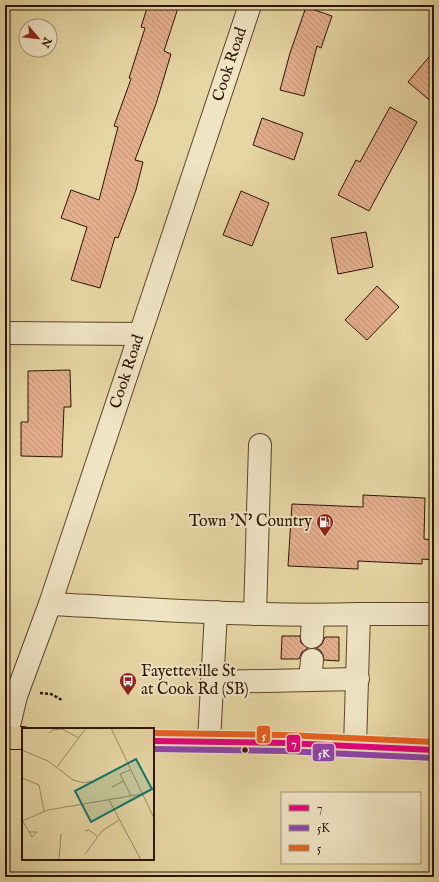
<svg xmlns="http://www.w3.org/2000/svg" width="439" height="882" viewBox="0 0 439 882" font-family="'IM FELL English',serif">
	<style>
		.building { fill: url(#building-back-hatch); stroke: #2d1404 }
		.lines { fill: none; stroke-linecap: round; stroke-linejoin: round }
		.minor-casing { stroke: #5b442c; stroke-width: 24 }
		.major-casing { stroke: #2d1404; stroke-width: 24 }
		.path { stroke: #2d1404; stroke-width: 2.5; stroke-dasharray: 3 2; stroke-linecap: butt }
		.minor { stroke: #efe4c3; stroke-width: 22 }
		.major { stroke: #e6d6a3; stroke-width: 22 }
		.bus-1-casing { stroke: #efe4c3; stroke-width: 9 }
		.bus-2-casing { stroke: #efe4c3; stroke-width: 9 }
		.bus-3-casing { stroke: #efe4c3; stroke-width: 9 }
		.bus-1 { stroke: #e5007d; stroke-width: 6 }
		.bus-2 { stroke: #8e44ad; stroke-width: 6 }
		.bus-3 { stroke: #e86120; stroke-width: 6 }
		.bus-dot { fill: #2d1404; stroke: #efe4c3; stroke-width: 1.5 }
		.labels { text-anchor: middle; dominant-baseline: central; stroke-width: 4; stroke-linejoin: round; paint-order: stroke }
		.street-label { font-size: 16px; fill: #2d1404; stroke: #efe4c3 }
		.poi-label { font-size: 16px; fill: #2d1404; stroke: #efe4c3; text-anchor: end }
		.inset-road { fill: none; stroke: #9c8863; stroke-width: 1 }
		.view { fill: #0f766e; fill-opacity: 0.15; stroke: #0f766e; stroke-width: 2 }
		.inset-edge { fill: none; stroke: #2d1404; stroke-width: 2 }
		.line-badge { stroke: #efe4c3; stroke-width: 1.5 }
		.badge-label { font-size: 11px; text-anchor: middle; font-weight: bold; fill: #fff }
	</style>
	<defs>
		<pattern id="building-back-hatch" width="6" height="6" patternUnits="userSpaceOnUse"><rect width="6" height="6" fill="#e3ae8c"/><path d="M-1 5l2 2M0 0l6 6M5-1l2 2" fill="none" stroke="#c39577"/></pattern>
	</defs>
	<rect width="100%" height="100%" fill="#e6d6a3"/>
	<filter id="stains"><feTurbulence type="fractalNoise" baseFrequency=".005" numOctaves="4"/><feColorMatrix values="0 0 0 0 .2 0 0 0 0 .09 0 0 0 0 .02 0 0 0 .5 -.17"/></filter>
	<radialGradient id="worn" r=".72"><stop offset=".6" stop-color="#630" stop-opacity="0"/><stop offset="1" stop-color="#630" stop-opacity=".3"/></radialGradient>
	<!-- building -->
	<path class="building" d="M148,5H179L164,51L171,54L156,104L135,160L143,162L136,190L118,238L115,237L100,288L71,280L87,227L61,218L71,190L99,200L118,127L114,126L131,79L129,78L145,28L141,27Z
		M306,7L332,16L321,48L317,46L304,96L280,90L290,53Z
		M434,51V104L408,82Z
		M390,107L417,122L369,211L338,195L356,160L360,162Z
		M262,118L303,133L294,160L253,145Z
		M241,191L269,203L252,246L223,235Z
		M366,232L373,267L338,274L331,238Z
		M377,286L399,307L367,340L345,320Z
		M70,370L71,407H64L62,457L21,456V422H28V371Z
		M363,495L425,498L424,539L434,540V560L422,559V564L358,561V569L288,566L292,504L363,507Z
		M282,636H300L301,643L308,648L302,652L299,659H281Z
		M325,637H339V661L324,660L323,655L320,650L316,649L322,644Z"/>
	<g class="lines">
		<defs>
			<g id="minor">
				<path d="M5,333L139,334"/>
				<path d="M50,604C153,609 256,617 359,614L355,746"/>
				<path d="M255,614L260,445"/>
				<path d="M359,614H434"/>
				<path d="M312,637L313,615"/>
				<path d="M310,680L312,660"/>
				<path d="M213,682L358,679"/>
				<path id="s1" d="M6,738L16,696L50,604L250,5"/>
				<path d="M209,741L216,612"/>
			</g>
			<path id="major" d="M5,738H23
				M153,741L285,743L434,750"/>
		</defs>
		<!-- minor casing -->
		<use href="#minor" class="minor-casing"/>
		<!-- major casing -->
		<use href="#major" class="major-casing"/>
		<!-- path -->
		<path class="path" d="M40,693L51,694L62,700"/>
		<!-- minor -->
		<use href="#minor" class="minor"/>
		<!-- major -->
		<use href="#major" class="major"/>
		<defs>
			<path id="bus-1" d="M153,741L285,743L434,750"/>
			<path id="bus-2" d="M153,749L285,751L434,758"/>
			<path id="bus-3" d="M153,733L285,735L434,742"/>
		</defs>
		<!-- bus-1 casing -->
		<use href="#bus-1" class="bus-1-casing"/>
		<!-- bus-2 casing -->
		<use href="#bus-2" class="bus-2-casing"/>
		<!-- bus-3 casing -->
		<use href="#bus-3" class="bus-3-casing"/>
		<!-- bus-1 -->
		<use href="#bus-1" class="bus-1"/>
		<!-- bus-2 -->
		<use href="#bus-2" class="bus-2"/>
		<!-- bus-3 -->
		<use href="#bus-3" class="bus-3"/>
	</g>
	<!-- icons -->
	<defs>
		<symbol id="fuel-pin" viewBox="-11 -11 22 30"><path d="M0 17L-7.5 6A9.5 9.5 0 1 1 7.5 6Z" fill="#8f2418" stroke="#efe4c3"/><path d="M-5.5-6h7V0h2V4h1.3V-2.5L3-4.5l.8-.8L6-3V5H2.5V1h-1V6h-7ZM-4.2-4.7v3.2H.2V-4.7Z" fill="#fff"/></symbol>
		<symbol id="bus-pin" viewBox="-11 -11 22 30"><path d="M0 17L-7.5 6A9.5 9.5 0 1 1 7.5 6Z" fill="#8f2418" stroke="#efe4c3"/><path d="M-5-6H5V4H4V6H2V4H-2V6H-4V4H-5ZM-3.5-4V0h7V-4ZM-3.5 1.2v1.5H-2V1.2ZM2 1.2v1.5H3.5V1.2Z" fill="#fff"/></symbol>
	</defs>
	<g fill-rule="evenodd">
		<use href="#fuel-pin" x="315" y="512" width="20" height="27"/>
		<use href="#bus-pin" x="118" y="671" width="20" height="27"/>
	</g>
	<!-- markers -->
	<circle class="bus-dot" cx="245" cy="750" r="3.5"/>
	<g class="labels">
		<!-- street labels -->
		<g class="street-label">
			<text stroke="none"><textPath href="#s1" startOffset="710">Cook Road</textPath></text>
			<text stroke="none"><textPath href="#s1" startOffset="386">Cook Road</textPath></text>
		</g>
		<!-- poi labels -->
		<g class="poi-label">
			<text x="312" y="522">Town 'N' Country</text>
			<text x="141" y="672" text-anchor="start">Fayetteville St<tspan x="141" dy="18">at Cook Rd (SB)</tspan></text>
		</g>
	</g>
	<!-- overview -->
	<g transform="translate(22 728)">
		<rect width="132" height="132" fill="#e6d6a3"/>
		<path class="inset-road" d="M89,0L132,90M27,5L31,2L40,1L57,10M0,22L26,33L51,52L62,55L69,53M35,39L64,0M108,42L98,46L109,68M0,50L17,57L22,83M90,59L102,53M87,72L119,132M0,92L10,109L15,104H7M0,93L26,82L120,66M63,103L67,102L75,108M63,126L80,103L97,92M37,132L39,106"/>
		<path class="view" d="M114,31L130,61L69,94L53,63Z"/>
		<rect width="132" height="132" class="inset-edge"/>
	</g>
	<g class="line-badge">
		<rect x="256" y="725" width="15" height="19" rx="4" fill="#e86120"/>
		<rect x="286" y="734" width="15" height="19" rx="4" fill="#e5007d"/>
		<rect x="312" y="743" width="23" height="19" rx="4" fill="#8e44ad"/>
	</g>
	<g class="badge-label">
		<text x="264" y="739">5</text>
		<text x="294" y="747">7</text>
		<text x="324" y="757">5K</text>
	</g>
	<!-- margin -->
	<rect width="439" height="882" fill="none" stroke="#e6d6a3" stroke-width="20"/>
	<rect x="6" y="6" width="427" height="870" fill="none" stroke="#2d1404" stroke-width="2"/>
	<rect x="10" y="10" width="419" height="862" fill="none" stroke="#2d1404"/>
	<!-- legend -->
	<rect x="281" y="792" width="140" height="72" fill="#efe4c3" stroke="#a19177"/>
	<rect x="289" y="805" width="20" height="6" fill="#e5007d" stroke="#a19177"/>
	<text x="317" y="812" font-size="12" fill="#2d1404">7</text>
	<rect x="289" y="825" width="20" height="6" fill="#8e44ad" stroke="#a19177"/>
	<text x="317" y="832" font-size="12" fill="#2d1404">5K</text>
	<rect x="289" y="845" width="20" height="6" fill="#e86120" stroke="#a19177"/>
	<text x="317" y="852" font-size="12" fill="#2d1404">5</text>
	<!-- north arrow -->
	<g transform="translate(38 38) rotate(118)"><circle r="19" fill="#efe4c3" stroke="#a19177"/>
	<path d="M0-3L7 15L0 10L-7 15Z" fill="#8f2418"/>
	<text y="-6" font-size="11" font-weight="bold" text-anchor="middle" fill="#2d1404">N</text>
	</g>
	<rect width="100%" height="100%" filter="url(#stains)"/>
	<rect width="100%" height="100%" fill="url(#worn)"/>
</svg>
